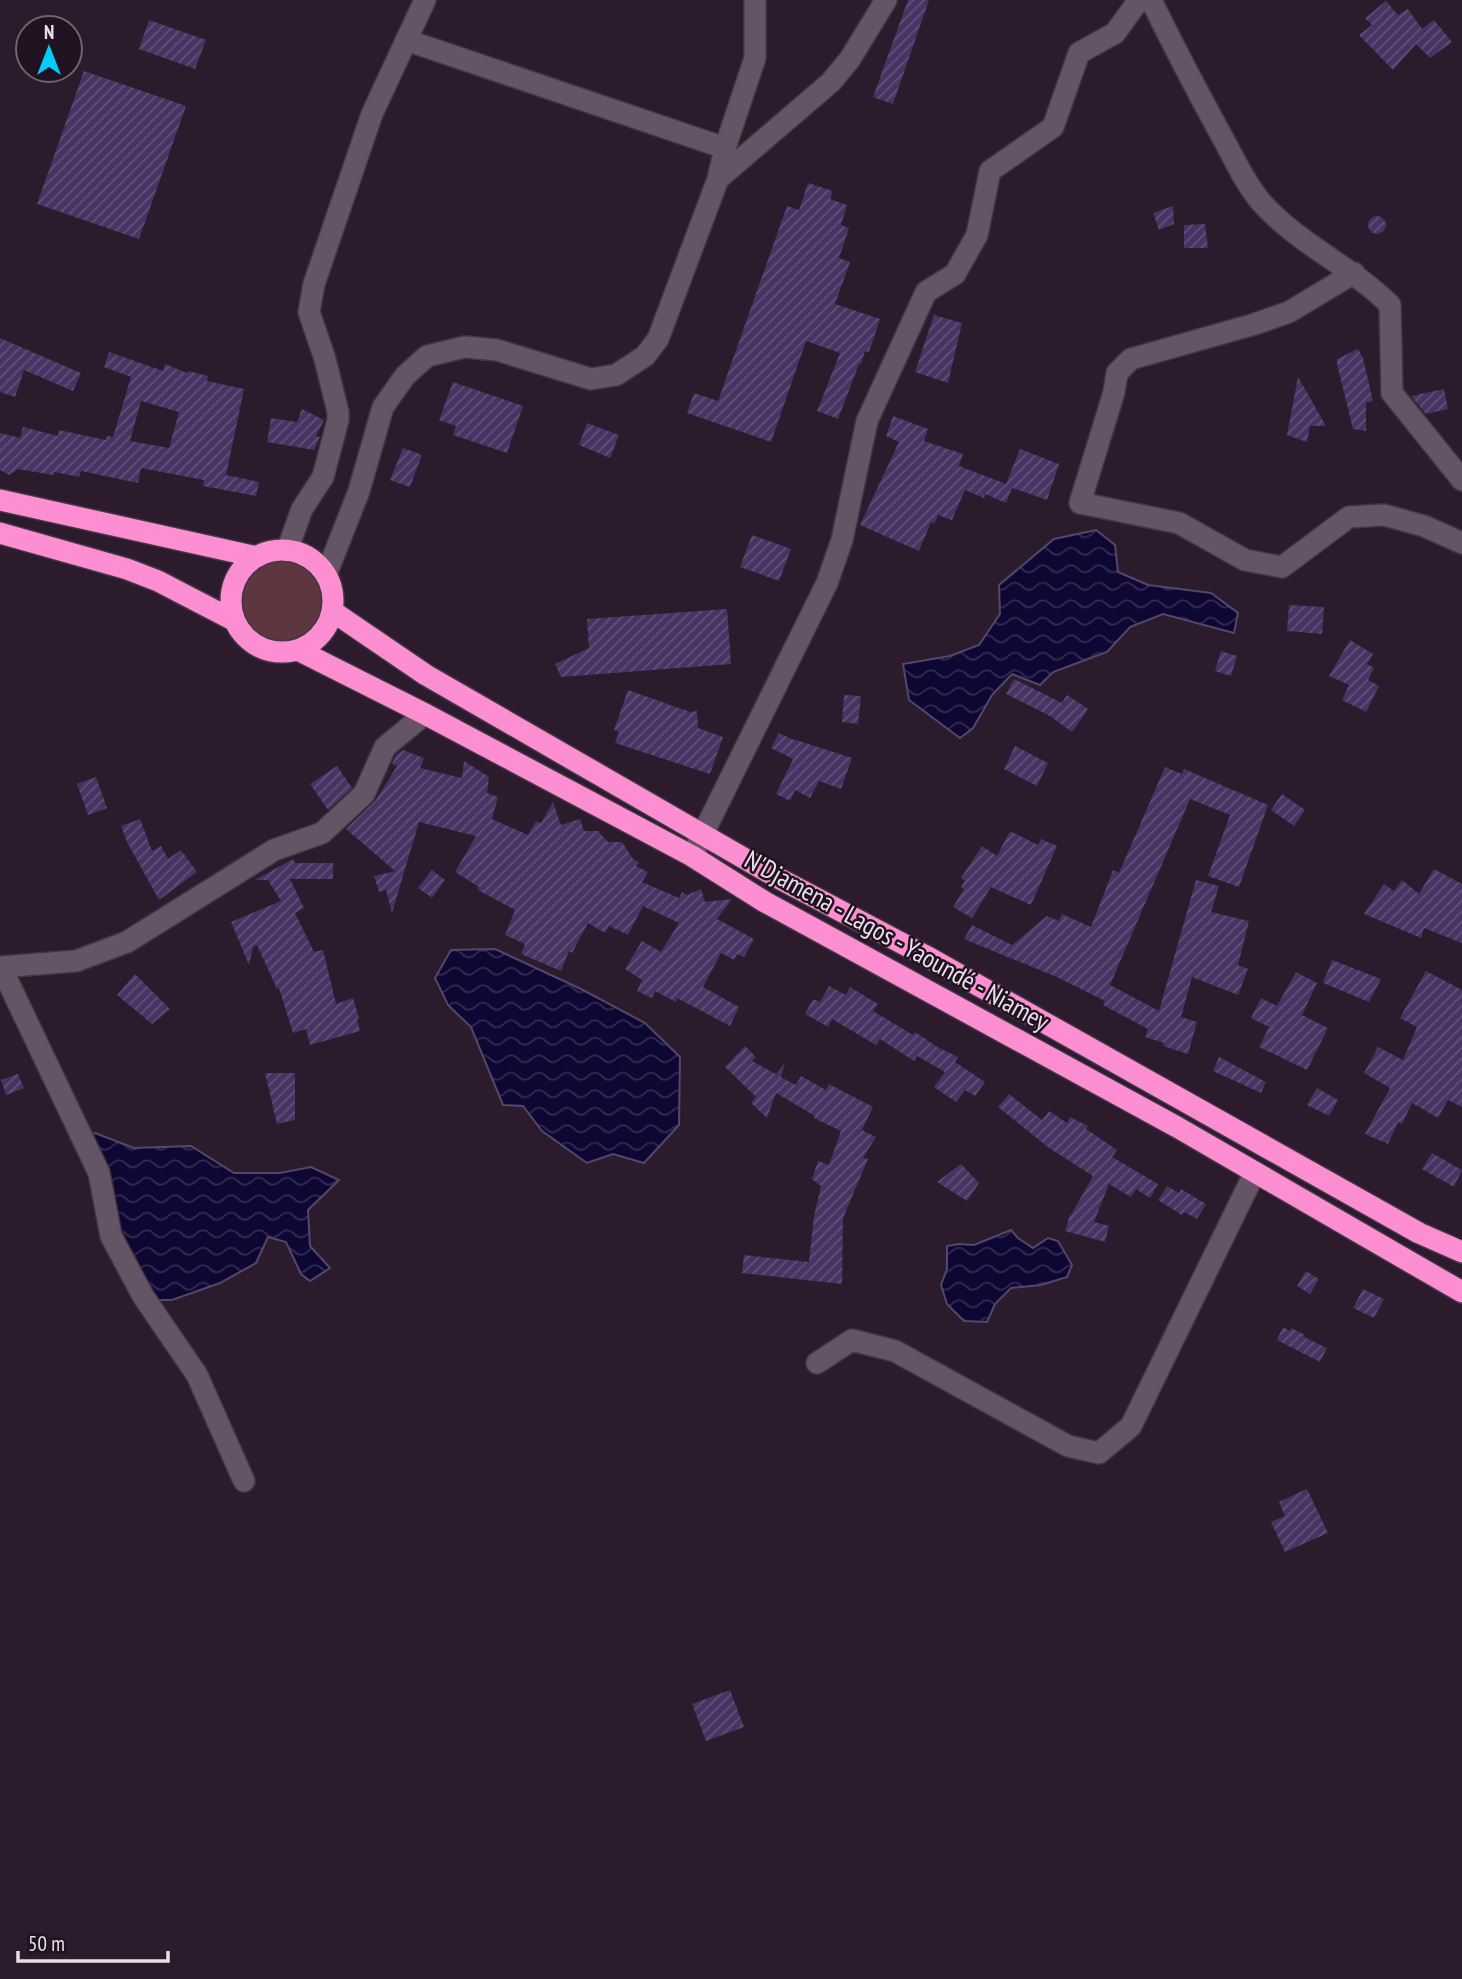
<svg xmlns="http://www.w3.org/2000/svg" width="1462" height="1979" viewBox="0 0 1462 1979" font-family="'PT Sans Narrow',sans-serif">
	<style>
		.grass { fill: #5d3640 }
		.water { fill: url(#water-waves); stroke: #51486a; stroke-width: 2 }
		.building { fill: url(#building-hatch); fill-rule: evenodd }
		.lines { fill: none; stroke-linecap: round; stroke-linejoin: round }
		.minor-casing { stroke: #423643; stroke-width: 24 }
		.highway-casing { stroke: #423643; stroke-width: 24 }
		.minor { stroke: #655366; stroke-width: 21 }
		.highway { stroke: #fd8ed1; stroke-width: 21 }
		.labels { text-anchor: middle; dominant-baseline: central; stroke-width: 5; stroke-linejoin: round; paint-order: stroke }
		.street-label { font-size: 26px; fill: #eadfea; stroke: #211222 }
	</style>
	<defs>
		<pattern id="water-waves" width="16" height="10" patternUnits="userSpaceOnUse" patternTransform="scale(1.75)"><rect width="16" height="10" fill="#0f0733"/><path d="M0 5q4-4 8 0t8 0" fill="none" stroke="#322b51"/></pattern>
		<pattern id="building-hatch" width="6" height="6" patternUnits="userSpaceOnUse" patternTransform="scale(1.75)"><rect width="6" height="6" fill="#493363"/><path d="M-1 1l2-2M0 6l6-6M5 7l2-2" fill="none" stroke="#63507a"/></pattern>
	</defs>
	<rect width="100%" height="100%" fill="#2b1b2c"/>
	<!-- grass -->
	<path class="grass" d="M239 602a42 42 0 1 1 84 0a42 42 0 1 1-84 0Z"/>
	<!-- water -->
	<path class="water" d="M1096,530L1115,545L1118,572L1148,585L1211,593L1238,613L1234,633L1163,614L1130,627L1107,652L1053,672L1040,685L1012,674L992,695L973,728L960,738L909,700L903,664L950,656L979,645L1000,614L999,585L1054,539Z
		M495,949L581,989L645,1023L680,1057L679,1125L644,1163L613,1154L587,1163L542,1131L523,1106L503,1105L471,1027L448,1005L435,978L451,950Z
		M95,1133L134,1148L191,1146L234,1173H280L311,1167L339,1180L308,1210L310,1246L330,1268L310,1281L301,1274L286,1242L268,1237L256,1263L220,1283L172,1300H156L124,1242L113,1202L90,1138Z
		M1011,1230L1018,1238L1033,1248L1048,1238L1058,1241L1072,1265L1067,1277L1041,1285L1011,1288L995,1304L987,1322L964,1321L947,1304L941,1285L947,1269V1246L959,1244L974,1245Z"/>
	<!-- building -->
	<path class="building" d="M908,0H929L893,104L873,97Z
		M1386,1L1398,15L1408,9L1422,29L1434,20L1452,42L1430,58L1416,44L1393,70L1359,35L1372,25L1365,18Z
		M149,20L206,40L195,69L139,49Z
		M84,71L186,106L139,239L37,204Z
		M808,183L833,191L830,199L847,205L841,225L849,228L839,258L850,262L835,304L880,319L869,352L865,351L861,364H859L838,419L817,411L840,353L806,341L771,442L687,413L694,393L718,401L787,206L799,210Z
		M1173,206L1174,224L1159,230L1153,213Z
		M1368 225a9 9 0 1 1 18 0a9 9 0 1 1-18 0Z
		M1205,224L1208,248H1184V225Z
		M934,315L962,323L948,383L915,372Z
		M0,338L81,373L73,391L24,370L15,397L0,392Z
		M1358,349L1363,358L1373,401L1366,403V431L1353,429L1337,364V359Z
		M109,352L163,371L165,364L187,373L188,371L208,376L207,381L244,389L226,475L259,482L256,496L203,486L204,480L141,468L138,483L81,471L79,477L54,472L53,475L18,469L9,475L0,470V433L20,438L23,427L58,436L59,430L106,440L107,436L113,437L131,377L104,367ZM141,401L179,412L169,448L130,441Z
		M1298,377L1326,426H1310L1307,442L1287,435Z
		M453,382L523,406L507,453L453,435L456,426L439,420Z
		M1444,389L1448,409L1426,414L1411,396Z
		M302,409L324,420L316,436L320,437L314,450L267,442L271,418L297,422Z
		M893,416L928,429L924,441L963,454L959,466L1006,484L1020,449L1059,464L1047,500L1012,488L1006,503L985,494L984,498L965,490L952,520L938,515L934,524L931,522L919,551L860,525L899,442L886,436Z
		M587,423L619,435L610,458L579,445Z
		M403,448L422,455L410,487L390,480Z
		M752,535L791,549L779,581L740,567Z
		M1289,605L1324,607L1322,634L1287,631Z
		M727,609L731,664L561,677L555,664L589,648L587,619Z
		M1350,640L1373,654L1367,664L1374,668L1368,680L1379,686L1366,712L1342,700L1349,685L1329,676Z
		M1221,651L1237,656L1231,676L1215,671Z
		M1014,679L1062,703L1067,695L1088,709L1072,732L1050,716L1006,694Z
		M628,690L690,712L697,711L698,728L723,737L710,774L615,743L619,732L614,730Z
		M844,695L861,696L858,724L842,722Z
		M779,733L796,741V740L852,758L841,789L819,781L810,798L795,790L790,801L776,794L793,759L771,748Z
		M1015,746L1048,763L1037,786L1004,769Z
		M403,750L424,758L420,768L462,778L464,761L489,777L487,793L498,797L492,819L528,835L536,821L541,823L553,802L561,825L580,819L584,831H598L608,842H622L633,859L639,862L636,866L648,872L642,882L679,898L682,892L687,895L701,889L705,902L732,899L717,919L754,939L744,957L737,954L734,960L721,953L703,987L739,1007L730,1026L677,998L676,1002L655,991L652,998L637,991L642,980L625,969L642,941L661,952L679,923L643,906L628,935L609,926L605,933L588,923L572,953L569,951L561,971L521,954L525,944L505,935L515,910L478,890L479,887L455,872L476,836L419,822L392,913L386,890L379,892L374,876L395,871L346,829L376,800L397,766L392,764L396,755Z
		M337,766L352,788L328,810L310,784Z
		M1165,767L1182,774L1184,769L1268,805L1239,887L1208,876L1230,815L1190,799L1110,985L1159,1011L1196,880L1219,886L1211,912L1249,921L1238,965L1248,969L1238,995L1192,977L1181,1017L1197,1022L1188,1054L1163,1046L1164,1043L1145,1037L1148,1029L1103,1005L1105,1001L1059,978L964,939L972,925L1012,945L1047,916L1059,921L1062,914L1091,927L1113,870L1119,873Z
		M96,777L107,808L88,815L77,784Z
		M1282,794L1305,810L1294,826L1271,810Z
		M140,819L152,851L161,846L168,859L181,850L197,872L159,900L127,842L121,826Z
		M1010,831L1038,845L1041,839L1057,846L1031,905L991,887L972,918L953,907L964,889L961,887L965,881L961,878L982,846L997,856Z
		M293,859L295,863H333V879H290L304,908L295,913L314,952L323,950L336,1004L353,998L359,1018L357,1019L360,1031L310,1045L306,1029L293,1033L279,988L277,989L257,945L253,947L249,965L231,922L281,901L268,880H255Z
		M1434,869L1462,884V943L1424,928L1421,938L1364,914L1384,884L1394,891L1402,880L1419,894Z
		M432,870L445,880L432,898L418,888Z
		M1332,960L1381,979L1369,1002L1323,983Z
		M1426,971L1462,990V1107L1448,1100L1438,1118L1412,1103L1402,1124L1398,1122L1388,1144L1365,1134L1390,1088L1364,1073L1378,1047L1403,1060L1417,1027L1400,1018Z
		M1296,972L1317,983L1302,1015L1328,1028L1307,1070L1259,1047L1269,1027L1251,1018L1261,998L1277,1006Z
		M135,974L170,1009L152,1024L117,995Z
		M829,986L846,995L850,987L878,1004L873,1011L913,1035L915,1032L939,1048L958,1057L955,1062L985,1082L975,1096L965,1090L956,1102L934,1087L945,1072L917,1056L914,1061L880,1039L876,1045L832,1019L828,1027L805,1014L813,999L820,1002Z
		M745,1046L756,1057L752,1061L776,1074L785,1063L781,1077L796,1085L801,1076L826,1090L829,1084L873,1107L862,1130L876,1137L863,1158L868,1159L843,1218L842,1284L742,1273L744,1255L809,1262L814,1216L821,1186L812,1179L818,1161L829,1165L841,1131L814,1118L815,1116L776,1093L767,1118L751,1103L756,1097L725,1067Z
		M1219,1057L1266,1082L1261,1093L1213,1071Z
		M265,1073H295V1120L277,1124Z
		M18,1074L24,1088L6,1095L1,1080Z
		M1317,1088L1338,1100L1329,1116L1307,1105Z
		M1009,1094L1042,1120L1049,1111L1067,1123L1070,1117L1088,1126L1086,1129L1117,1150L1112,1157L1158,1184L1150,1198L1136,1189L1131,1197L1109,1184L1094,1222L1109,1226L1105,1242L1065,1231L1070,1215H1071L1093,1176L1049,1148L998,1107Z
		M1432,1153L1462,1170L1454,1187L1422,1169Z
		M961,1164L979,1183L967,1201L937,1182Z
		M1167,1186L1179,1193L1181,1189L1206,1204L1197,1219L1184,1212L1182,1215L1158,1200Z
		M1306,1271L1319,1279L1310,1294L1297,1286Z
		M1363,1289L1384,1299L1374,1318L1353,1308Z
		M1283,1327L1290,1331L1291,1328L1305,1335L1304,1337L1327,1348L1320,1362L1277,1340Z
		M1307,1489L1328,1533L1285,1552L1271,1522L1285,1516L1279,1502Z
		M730,1690L744,1727L706,1741L692,1704Z"/>
	<g class="lines">
		<defs>
			<path id="minor" d="M1151,0C1173,45 1196,89 1220,133C1233,156 1244,182 1261,202C1298,244 1351,266 1390,305L1392,393L1462,480
				M406,40L725,148
				M718,179L831,82L850,59L886,0
				M1354,273L1289,312L1255,324L1131,359L1117,373L1114,392L1080,503L1179,523L1245,560L1282,567L1349,517L1384,515L1424,526L1462,543
				M287,551L302,509L323,477L338,420V412L325,359L309,312L314,284L372,114L425,0
				M326,575L359,491L383,407L405,376L427,356L465,347L497,350L591,379L616,375L645,356L658,339L718,179L725,148L755,58V0
				M692,856L827,583L842,540L867,421L926,292L955,274L977,235L990,171L1053,127L1079,53L1115,33L1139,0
				M0,967L76,961L127,942L274,850L322,833L364,794L385,747L425,714
				M1,967L99,1173L111,1236L143,1296L197,1375L244,1481
				M817,1363L852,1340L895,1351L1068,1446L1099,1453L1131,1426L1255,1172"/>
			<path id="highway" d="M0,500L257,557
				M0,533L127,569L158,581L235,621
				M231 601a51 51 0 1 1 102 0a51 51 0 1 1-102 0Z
				M332,611L426,675L780,879L926,956L1419,1233L1462,1252
				M298,650L425,714L692,856L765,902L1177,1127L1462,1292"/>
		</defs>
		<!-- minor casing -->
		<use href="#minor" class="minor-casing"/>
		<!-- highway casing -->
		<use href="#highway" class="highway-casing"/>
		<!-- minor -->
		<use href="#minor" class="minor"/>
		<!-- highway -->
		<use href="#highway" class="highway"/>
	</g>
	<g class="labels">
		<!-- street labels -->
		<g class="street-label">
			<text transform="translate(897 940) rotate(29)">N'Djamena - Lagos - Yaoundé - Niamey</text>
		</g>
	</g>
	<!-- north arrow -->
	<g transform="translate(49 49)"><circle r="33" fill="#211222" stroke="#716472" stroke-width="2"/>
	<path d="M0-5L12 26L0 18L-12 26Z" fill="#04cbf9"/>
	<text y="-10" font-size="19" font-weight="bold" text-anchor="middle" fill="#eadfea">N</text>
	</g>
	<!-- scale -->
	<path d="M18 1951v10h150v-10" fill="none" stroke="#eadfea" stroke-width="3.5"/>
	<text x="28" y="1951" font-size="21" fill="#eadfea" stroke="#211222" stroke-width="5" paint-order="stroke">50 m</text>
</svg>
